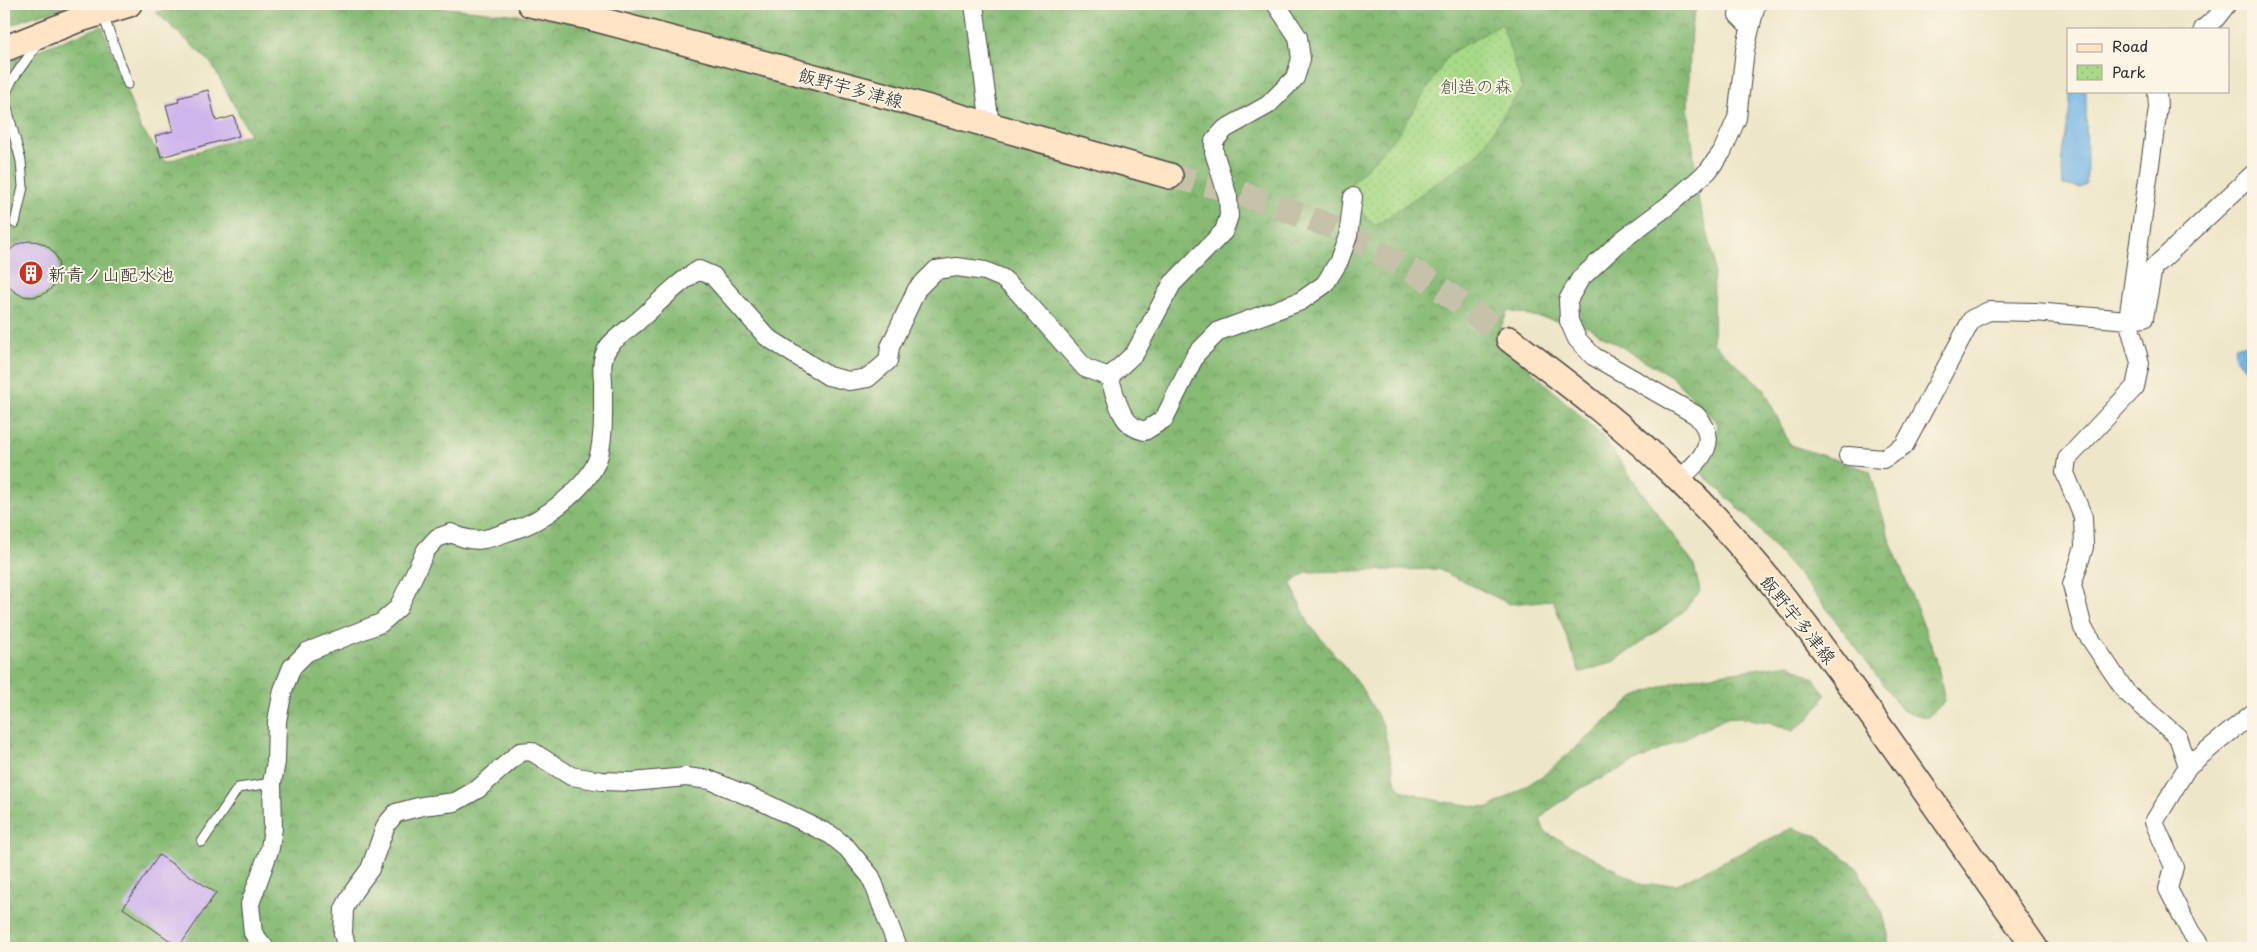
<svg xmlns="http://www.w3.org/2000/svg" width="2257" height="952" viewBox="0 0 2257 952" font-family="'Playpen Sans','Klee One',sans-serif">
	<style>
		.forest { fill: url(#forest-crowns); stroke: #587250 }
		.park { fill: url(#park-dots); stroke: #6a825a }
		.water { fill: #70b3e5; stroke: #4e6f88 }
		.building { fill: #ceb6ec }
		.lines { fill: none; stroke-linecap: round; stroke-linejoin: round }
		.secondary-tunnel { stroke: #c6c1a9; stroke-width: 25; stroke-dasharray: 25 12; stroke-linecap: butt }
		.service-casing { stroke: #484743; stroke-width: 11 }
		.minor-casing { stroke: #484743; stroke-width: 20 }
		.secondary-casing { stroke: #484743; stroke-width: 28 }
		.service { stroke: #fff; stroke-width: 9 }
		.minor { stroke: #fff; stroke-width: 18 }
		.secondary { stroke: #ffe4c6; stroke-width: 25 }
		.labels { text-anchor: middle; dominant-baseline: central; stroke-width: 4; stroke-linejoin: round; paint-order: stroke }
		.park-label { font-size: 18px; fill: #4a5742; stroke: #fcf5e5 }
		.street-label { font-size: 18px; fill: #2b2b2b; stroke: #fcf5e5 }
		.poi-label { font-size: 18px; fill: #2b2b2b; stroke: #fcf5e5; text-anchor: start }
	</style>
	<defs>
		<pattern id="forest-crowns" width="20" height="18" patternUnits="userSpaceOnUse" patternTransform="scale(1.25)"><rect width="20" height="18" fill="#86ba74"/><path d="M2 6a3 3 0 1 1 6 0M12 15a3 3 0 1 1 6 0" fill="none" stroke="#6e975f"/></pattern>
		<pattern id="park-dots" width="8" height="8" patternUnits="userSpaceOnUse" patternTransform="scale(1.25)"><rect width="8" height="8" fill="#a8da88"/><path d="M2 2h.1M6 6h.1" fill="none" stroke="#91bb76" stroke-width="1.8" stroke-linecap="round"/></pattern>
	</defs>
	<rect width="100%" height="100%" fill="#fcf5e5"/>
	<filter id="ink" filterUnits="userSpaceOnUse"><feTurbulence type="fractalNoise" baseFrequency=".02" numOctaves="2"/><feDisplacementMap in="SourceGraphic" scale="10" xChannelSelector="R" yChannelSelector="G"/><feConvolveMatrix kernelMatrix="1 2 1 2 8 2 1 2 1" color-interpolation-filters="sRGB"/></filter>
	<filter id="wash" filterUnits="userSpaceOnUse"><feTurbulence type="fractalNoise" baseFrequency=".0096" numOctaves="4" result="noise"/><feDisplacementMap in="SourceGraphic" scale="20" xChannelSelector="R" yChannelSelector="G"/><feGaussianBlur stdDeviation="1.12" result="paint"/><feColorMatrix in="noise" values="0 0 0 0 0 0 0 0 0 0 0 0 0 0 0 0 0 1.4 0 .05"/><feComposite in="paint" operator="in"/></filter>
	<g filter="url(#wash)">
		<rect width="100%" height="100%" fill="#ede6c8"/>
		<!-- forest -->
		<path class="forest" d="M4,4H76L25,19L4,29Z
			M203,4H405L593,22L650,7L640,4H1697L1691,27L1688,104L1699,203L1714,257L1713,343L1764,389L1790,445L1870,471L1889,538L1936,657L1945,701L1927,718L1903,711L1821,601L1748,517L1702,474L1716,441L1718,424L1671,376L1588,327L1508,311L1496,338L1602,436L1694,565L1700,591L1681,614L1615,661L1580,673L1553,600L1510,604L1438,569L1306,572L1291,584L1309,624L1359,684L1383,725L1395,780L1401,790L1439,801L1489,808L1544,775L1635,696L1684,679L1790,664L1814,679L1826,695L1809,718L1793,731L1769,722L1729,717L1583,787L1552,808L1540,819L1545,832L1644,885L1677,884L1792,828L1818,836L1856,867L1882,911L1888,933V948H4V63L102,26L140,127L166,162L250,134L211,63L156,12Z"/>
		<!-- park -->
		<path class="park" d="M1502,24L1522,87L1478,154L1375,226L1343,193L1398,134L1450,53Z"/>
		<!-- water -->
		<path class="water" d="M2070,91H2086L2087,178L2086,184L2080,188L2063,185C2059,153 2071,124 2070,91Z
			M2253,342V379L2234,355L2235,347Z"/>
		<g id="blocks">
			<!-- building -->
			<path class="building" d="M208,90L216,121L234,116L239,136L161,157L155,136L173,131L166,105L179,102L178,98Z
				M3 269a28 28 0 1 1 56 0a28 28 0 1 1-56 0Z
				M159,855L216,893L179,947L123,908Z"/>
		</g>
	</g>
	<g filter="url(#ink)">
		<use href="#blocks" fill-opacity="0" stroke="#484743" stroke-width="1"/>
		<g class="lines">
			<!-- secondary-tunnel -->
			<path class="secondary-tunnel" d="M1170,176L1229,189L1333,227L1430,281L1509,339"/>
			<defs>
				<path id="service" d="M103,15L128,84
					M15,223L23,187L21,161L4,97L12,80L38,43
					M202,842L238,788L272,783"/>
				<path id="minor" d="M974,4L990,125
					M1741,4L1738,15L1750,27
					M2203,29L2216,18L2227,4
					M2157,91L2158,108L2128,320L2140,363L2135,387L2067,459L2065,473L2083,517L2084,547L2072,585L2083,628L2126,692L2178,737L2188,766
					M1109,377L1135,353L1172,284L1224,231L1229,216L1228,197L1214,152V141L1225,129L1268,105L1295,78L1301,59L1298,37L1276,4
					M1109,377C1117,398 1120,427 1145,431L1164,419L1196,354L1219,331L1301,301L1325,284L1339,261L1348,236L1353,197
					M1848,456L1883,459L1904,446L1972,319L1989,311L2035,312L2128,320L2144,318L2153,268L2253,174
					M1679,480C1700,460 1722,442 1696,415L1593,356L1577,339L1569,321L1568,300L1580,279L1622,240L1669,205L1708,171L1722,152L1737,118L1745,50L1756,4
					M265,948L253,933L250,904L270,848L273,828L272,783L276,762L277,721L283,690L292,667L307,652L381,623L398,608L426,550L437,538L451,533C478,546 489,538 516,529C545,520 591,485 599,455C604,434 603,412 603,390C604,374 598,362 609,346C616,337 629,329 638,321C658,304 675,284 699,270L713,276L767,337L828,376L849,381L868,378L888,361L890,347L917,289L936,270L957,267L985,271L1002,278L1018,292L1085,368L1109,377
					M347,948L343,934L344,909L353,892L370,869L386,825L396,813L422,806L455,802L478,789L520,752L531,751L571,776L602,781L632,782L686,777L710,780L765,803L831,835L847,848L871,877L898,948
					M2202,948L2190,931L2168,889L2174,867L2154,822L2188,766L2253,713"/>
				<path id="secondary" d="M530,4L585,16L890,97L1170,176
					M4,49L77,20L129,4
					M1509,339C1567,383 1626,427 1678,479C1761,561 1830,656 1897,751C1943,817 1989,883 2035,948"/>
			</defs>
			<!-- service casing -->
			<use href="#service" class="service-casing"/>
			<!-- minor casing -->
			<use href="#minor" class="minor-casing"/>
			<!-- secondary casing -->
			<use href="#secondary" class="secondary-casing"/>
			<!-- service -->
			<use href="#service" class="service"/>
			<!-- minor -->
			<use href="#minor" class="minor"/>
			<!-- secondary -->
			<use href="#secondary" class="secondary"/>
		</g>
	</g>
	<!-- icons -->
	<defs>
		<symbol id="building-disc" viewBox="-11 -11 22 22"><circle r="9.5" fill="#c8321e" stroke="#fcf5e5"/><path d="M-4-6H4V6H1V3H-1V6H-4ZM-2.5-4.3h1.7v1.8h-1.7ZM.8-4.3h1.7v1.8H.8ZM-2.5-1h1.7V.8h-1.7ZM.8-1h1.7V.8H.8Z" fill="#fff"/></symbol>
	</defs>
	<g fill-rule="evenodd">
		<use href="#building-disc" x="17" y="259" width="28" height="28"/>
	</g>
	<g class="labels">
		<!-- park labels -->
		<g class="park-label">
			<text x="1476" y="85">創造の森</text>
		</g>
		<!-- street labels -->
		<g class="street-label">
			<text transform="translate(851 87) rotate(15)">飯野宇多津線</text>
			<text transform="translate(1799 619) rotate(51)">飯野宇多津線</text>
		</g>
		<!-- poi labels -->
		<g class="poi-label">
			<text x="48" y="273">新青ノ山配水池</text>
		</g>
	</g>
	<!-- margin -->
	<rect width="2257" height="952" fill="none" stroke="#fcf5e5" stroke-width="20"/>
	<!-- legend -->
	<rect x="2067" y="28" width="162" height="65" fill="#fcf5e5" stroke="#a8a49b"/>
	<rect x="2077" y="44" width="25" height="8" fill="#ffe4c6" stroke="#a8a49b"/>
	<text x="2112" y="52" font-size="15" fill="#2b2b2b">Road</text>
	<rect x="2077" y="65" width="25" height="15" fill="url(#park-dots)" stroke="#a8a49b"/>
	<text x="2112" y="78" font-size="15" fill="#2b2b2b">Park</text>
</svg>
